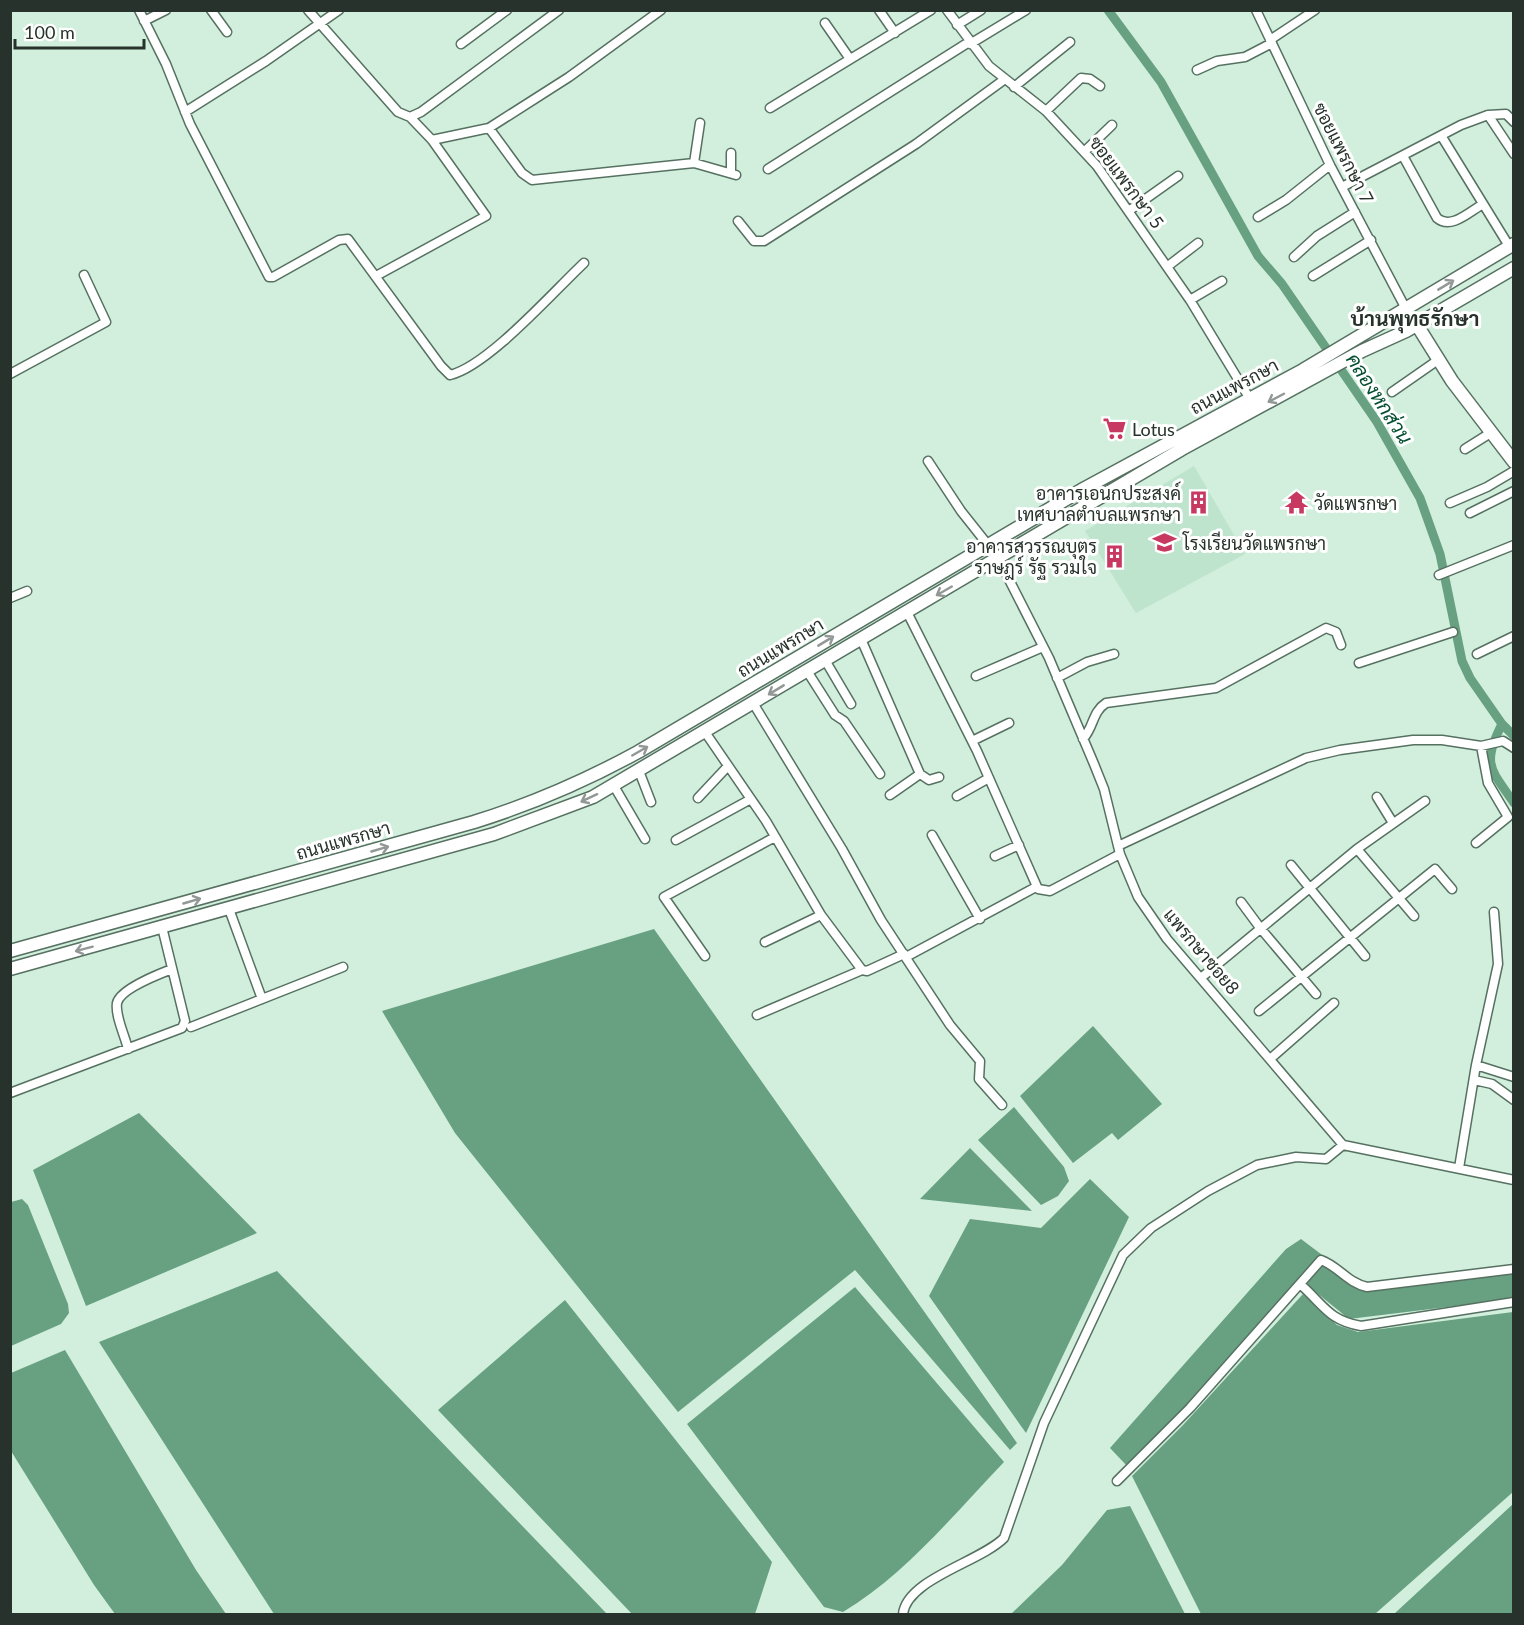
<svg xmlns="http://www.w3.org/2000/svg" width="1524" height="1625" viewBox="0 0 1524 1625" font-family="Lato,Sarabun,sans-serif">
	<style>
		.built { fill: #bee4cd }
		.water { fill: #68a181 }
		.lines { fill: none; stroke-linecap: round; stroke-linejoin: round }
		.canal { stroke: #68a181; stroke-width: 9 }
		.street-casing { stroke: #567161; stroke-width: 11 }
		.secondary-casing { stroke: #567161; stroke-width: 15 }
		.street { stroke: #fff; stroke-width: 8 }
		.secondary { stroke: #fff; stroke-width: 12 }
		.oneway { stroke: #929895 }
		.labels { text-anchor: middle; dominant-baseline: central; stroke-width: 6; stroke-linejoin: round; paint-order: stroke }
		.street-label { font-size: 18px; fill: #26322b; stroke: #fff }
		.poi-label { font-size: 18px; fill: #26322b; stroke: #fff; text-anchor: start }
		.water-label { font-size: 20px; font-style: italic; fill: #044f30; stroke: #fff }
		.quarter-label { font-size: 21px; font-weight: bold; fill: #26322b; stroke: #fff }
	</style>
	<rect width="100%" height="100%" fill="#d1efdc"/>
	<!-- built -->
	<path class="built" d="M1194,466L1245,554L1136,613L1085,531Z"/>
	<!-- water -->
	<path class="water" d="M654,929L1017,1443L1010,1450L855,1270L678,1412L455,1133L382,1011Z
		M1093,1026L1162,1104L1118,1140L1112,1133L1073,1163L1020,1096Z
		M1014,1107L1064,1167L1069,1181L1058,1196L1041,1205L978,1140Z
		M139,1113L257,1233L86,1306L33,1170Z
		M970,1148L1032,1211L920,1199Z
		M1090,1179L1129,1217L1026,1433L929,1296L970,1219L1041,1228Z
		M22,1199L28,1205L68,1304L69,1313L61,1324L11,1346V1202Z
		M1301,1239L1362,1285L1513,1267V1299L1349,1319L1302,1281L1128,1467L1110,1448L1286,1249Z
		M277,1271L607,1614H274L99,1342Z
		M855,1287L1004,1462C954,1514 905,1575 843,1612L824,1607L687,1424Z
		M1303,1294L1337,1325L1358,1332L1513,1312V1492L1375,1614H1201L1132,1476L1183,1425Z
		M565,1300L772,1562L755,1614H632L438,1410Z
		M65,1350L196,1570L226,1614H115L94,1585L11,1451V1373Z
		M1513,1504V1614H1394Z
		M1130,1506L1185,1614H1011L1062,1565L1107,1510Z"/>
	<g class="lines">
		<!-- canal -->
		<path class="canal" d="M1108,10L1161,82L1258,256L1282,284L1377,422L1420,498L1440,554L1462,661L1470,678L1502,724L1514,736
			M1502,724C1481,765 1491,769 1514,803"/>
		<defs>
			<path id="street" d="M139,10L166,64L190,124L269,277H273L339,240L348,239L441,366L450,375C488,366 553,292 584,263
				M211,10L227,32
				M308,10L398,112L410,117L421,112L559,10
				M879,10L895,33
				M947,10L989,66L1046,111L1097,166L1190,300L1250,399
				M1256,10L1330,165L1406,309
				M144,21L166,10
				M825,23L850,59
				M957,25L981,10
				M1270,40L1315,10
				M461,44L507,10
				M970,44L1026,10
				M1197,70L1217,61L1245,57L1272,43
				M1014,87L1070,42
				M770,108L931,10
				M1046,111L1081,78L1090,79L1100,86
				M185,112L266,61L339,10
				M1488,115L1506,114L1514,122
				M489,128L522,173L532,180L694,163L736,175
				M1442,137L1509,246
				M432,140L489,128L569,77L661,10
				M1085,151L1112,125
				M1403,156L1437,218C1451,230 1469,212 1483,204
				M694,163L700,123
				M768,169L969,42
				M731,173V153
				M1342,187L1461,125L1488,115L1514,154
				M1130,210L1178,176
				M1258,217L1286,200L1330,165
				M738,221L754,241H764L916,144L1005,79
				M1294,257L1317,236L1355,212
				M1168,266L1198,243
				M376,276L486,216L432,140L410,117
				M1313,276L1371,240
				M1190,300L1222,281
				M10,374L106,322L84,275
				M1392,392L1438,360
				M1465,449L1492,432
				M928,461L961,511L988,545
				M1450,503L1487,487L1514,471
				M1470,513L1514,491
				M998,558L1049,658L1094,764L1104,789L1120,854L1138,897L1167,939L1343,1145L1514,1180
				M1439,575L1514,545
				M10,598L27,591
				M907,612L977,751L1038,889L1050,891L1120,854
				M861,639L920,774L890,795
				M1477,654L1514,636
				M825,660L851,704
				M1359,663L1453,632
				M807,671L835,715L844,721L880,774
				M976,676L1043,647
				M1057,678L1087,662L1114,654
				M753,703L842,849L881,920L950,1025L980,1061L979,1079L1002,1105
				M705,732L766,821L821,915L862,970L867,971L904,954
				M1083,739C1094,727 1092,712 1106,703L1216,688L1326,628L1336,632L1341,645
				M972,741L1009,723
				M639,771L651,802
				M920,774L929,780L939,777
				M614,786L645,839
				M957,796L989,778
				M1377,797L1393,823
				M698,798L728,766
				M932,835L980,919
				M676,840L751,799
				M1476,843L1508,817L1488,783L1481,746
				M1118,846L1306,758L1340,750L1413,740H1442L1481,746L1503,741L1514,748
				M1357,849L1414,916
				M995,856L1019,845
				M1291,865L1365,956
				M1241,902L1261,929L1316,994
				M229,909L262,999
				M765,942L821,915
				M705,956L664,897L775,837
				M906,957L1036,887
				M1202,977L1357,849L1425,801
				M1259,1011L1435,869L1452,889
				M757,1015L862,970
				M191,1027L343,967
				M128,1049C125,1036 115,1016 117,1003C120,989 159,974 172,969
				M1270,1059L1334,1003
				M1476,1065L1514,1077
				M1474,1080L1492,1084L1514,1100
				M10,1093L182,1028L185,1021L162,927
				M1459,1168L1476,1065L1498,964L1494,912
				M1300,1284C1324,1305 1328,1320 1361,1326L1514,1302
				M1117,1481L1190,1408L1321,1260C1338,1266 1348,1283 1367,1287L1514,1269
				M903,1614C907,1579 980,1562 1004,1538L1044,1423L1123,1255L1151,1228L1208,1191L1257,1165L1296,1157L1326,1159L1343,1145"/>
			<path id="secondary" d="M1417,325L1452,381L1514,462
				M10,951L474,822C532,804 585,781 638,752L1085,488L1303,370L1514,244
				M10,969L494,834L593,797L1182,449L1362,351L1406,331L1514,268"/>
		</defs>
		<!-- street casing -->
		<use href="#street" class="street-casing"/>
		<!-- secondary casing -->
		<use href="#secondary" class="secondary-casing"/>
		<!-- street -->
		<use href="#street" class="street"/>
		<!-- secondary -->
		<use href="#secondary" class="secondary"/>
	</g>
	<!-- one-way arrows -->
	<defs><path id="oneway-shaft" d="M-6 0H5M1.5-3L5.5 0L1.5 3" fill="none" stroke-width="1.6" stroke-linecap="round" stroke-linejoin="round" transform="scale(1.5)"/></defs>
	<g class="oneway">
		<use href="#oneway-shaft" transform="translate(1446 285) rotate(-31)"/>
		<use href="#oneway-shaft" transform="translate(1276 398) rotate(152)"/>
		<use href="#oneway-shaft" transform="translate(944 591) rotate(150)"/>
		<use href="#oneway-shaft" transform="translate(826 641) rotate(-31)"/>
		<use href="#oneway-shaft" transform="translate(776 690) rotate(149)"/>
		<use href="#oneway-shaft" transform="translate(640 751) rotate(-30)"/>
		<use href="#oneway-shaft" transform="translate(589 798) rotate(155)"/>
		<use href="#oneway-shaft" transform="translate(380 849) rotate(-16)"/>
		<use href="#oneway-shaft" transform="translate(192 901) rotate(-16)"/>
		<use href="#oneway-shaft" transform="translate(84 949) rotate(165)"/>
	</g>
	<!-- icons -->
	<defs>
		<symbol id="supermarket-bare" viewBox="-9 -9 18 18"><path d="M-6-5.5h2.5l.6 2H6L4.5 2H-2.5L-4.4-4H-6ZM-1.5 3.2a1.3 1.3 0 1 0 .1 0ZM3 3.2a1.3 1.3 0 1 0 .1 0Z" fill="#c83961" stroke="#fff" stroke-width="2.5" paint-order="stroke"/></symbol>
		<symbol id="building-bare" viewBox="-9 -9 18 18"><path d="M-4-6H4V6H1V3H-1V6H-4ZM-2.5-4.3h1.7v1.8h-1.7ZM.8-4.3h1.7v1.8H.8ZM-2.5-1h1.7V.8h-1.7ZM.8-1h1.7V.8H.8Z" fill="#c83961" stroke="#fff" stroke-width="2.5" paint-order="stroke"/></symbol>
		<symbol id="temple-bare" viewBox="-9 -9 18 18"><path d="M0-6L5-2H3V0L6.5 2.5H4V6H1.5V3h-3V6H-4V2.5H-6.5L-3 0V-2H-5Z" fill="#c83961" stroke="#fff" stroke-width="2.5" paint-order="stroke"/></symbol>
		<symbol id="school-bare" viewBox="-9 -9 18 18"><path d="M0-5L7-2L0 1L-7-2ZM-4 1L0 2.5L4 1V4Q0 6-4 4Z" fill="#c83961" stroke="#fff" stroke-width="2.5" paint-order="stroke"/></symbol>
	</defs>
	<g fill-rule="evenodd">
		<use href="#supermarket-bare" x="1098" y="412" width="33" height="33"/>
		<use href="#building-bare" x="1182" y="486" width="33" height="33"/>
		<use href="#temple-bare" x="1280" y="486" width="33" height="33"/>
		<use href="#school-bare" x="1148" y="526" width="33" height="33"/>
		<use href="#building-bare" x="1098" y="540" width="33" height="33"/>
	</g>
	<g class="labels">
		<!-- street labels -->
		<g class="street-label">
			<text transform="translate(1344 153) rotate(63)">ซอยแพรกษา 7</text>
			<text transform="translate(1127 182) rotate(53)">ซอยแพรกษา 5</text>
			<text transform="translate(1234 386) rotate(-28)">ถนนแพรกษา</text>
			<text transform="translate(780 647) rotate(-31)">ถนนแพรกษา</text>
			<text transform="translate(343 840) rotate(-16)">ถนนแพรกษา</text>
			<text transform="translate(1202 951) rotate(50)">แพรกษาซอย8</text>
		</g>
		<!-- poi labels -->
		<g class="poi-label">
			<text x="1132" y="429">Lotus</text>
			<text x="1181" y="493" text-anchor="end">อาคารเอนกประสงค์<tspan x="1181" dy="21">เทศบาลตำบลแพรกษา</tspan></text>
			<text x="1314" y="503">วัดแพรกษา</text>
			<text x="1183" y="543">โรงเรียนวัดแพรกษา</text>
			<text x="1097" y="546" text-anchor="end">อาคารสุวรรณบุตร<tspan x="1097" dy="21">ราษฎร์ รัฐ รวมใจ</tspan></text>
		</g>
		<!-- water labels -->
		<g class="water-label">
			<text transform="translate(1380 398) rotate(57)">คลองหกส่วน</text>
		</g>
		<!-- quarter labels -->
		<g class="quarter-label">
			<text x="1415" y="317">บ้านพุทธรักษา</text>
		</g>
	</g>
	<!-- border -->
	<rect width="1524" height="1625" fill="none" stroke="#26322b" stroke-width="24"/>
	<!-- scale -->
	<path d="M15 39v9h129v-9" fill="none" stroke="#26322b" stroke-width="3"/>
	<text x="24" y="39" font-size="18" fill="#26322b" stroke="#ffffff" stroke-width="4.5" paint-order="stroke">100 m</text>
</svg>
